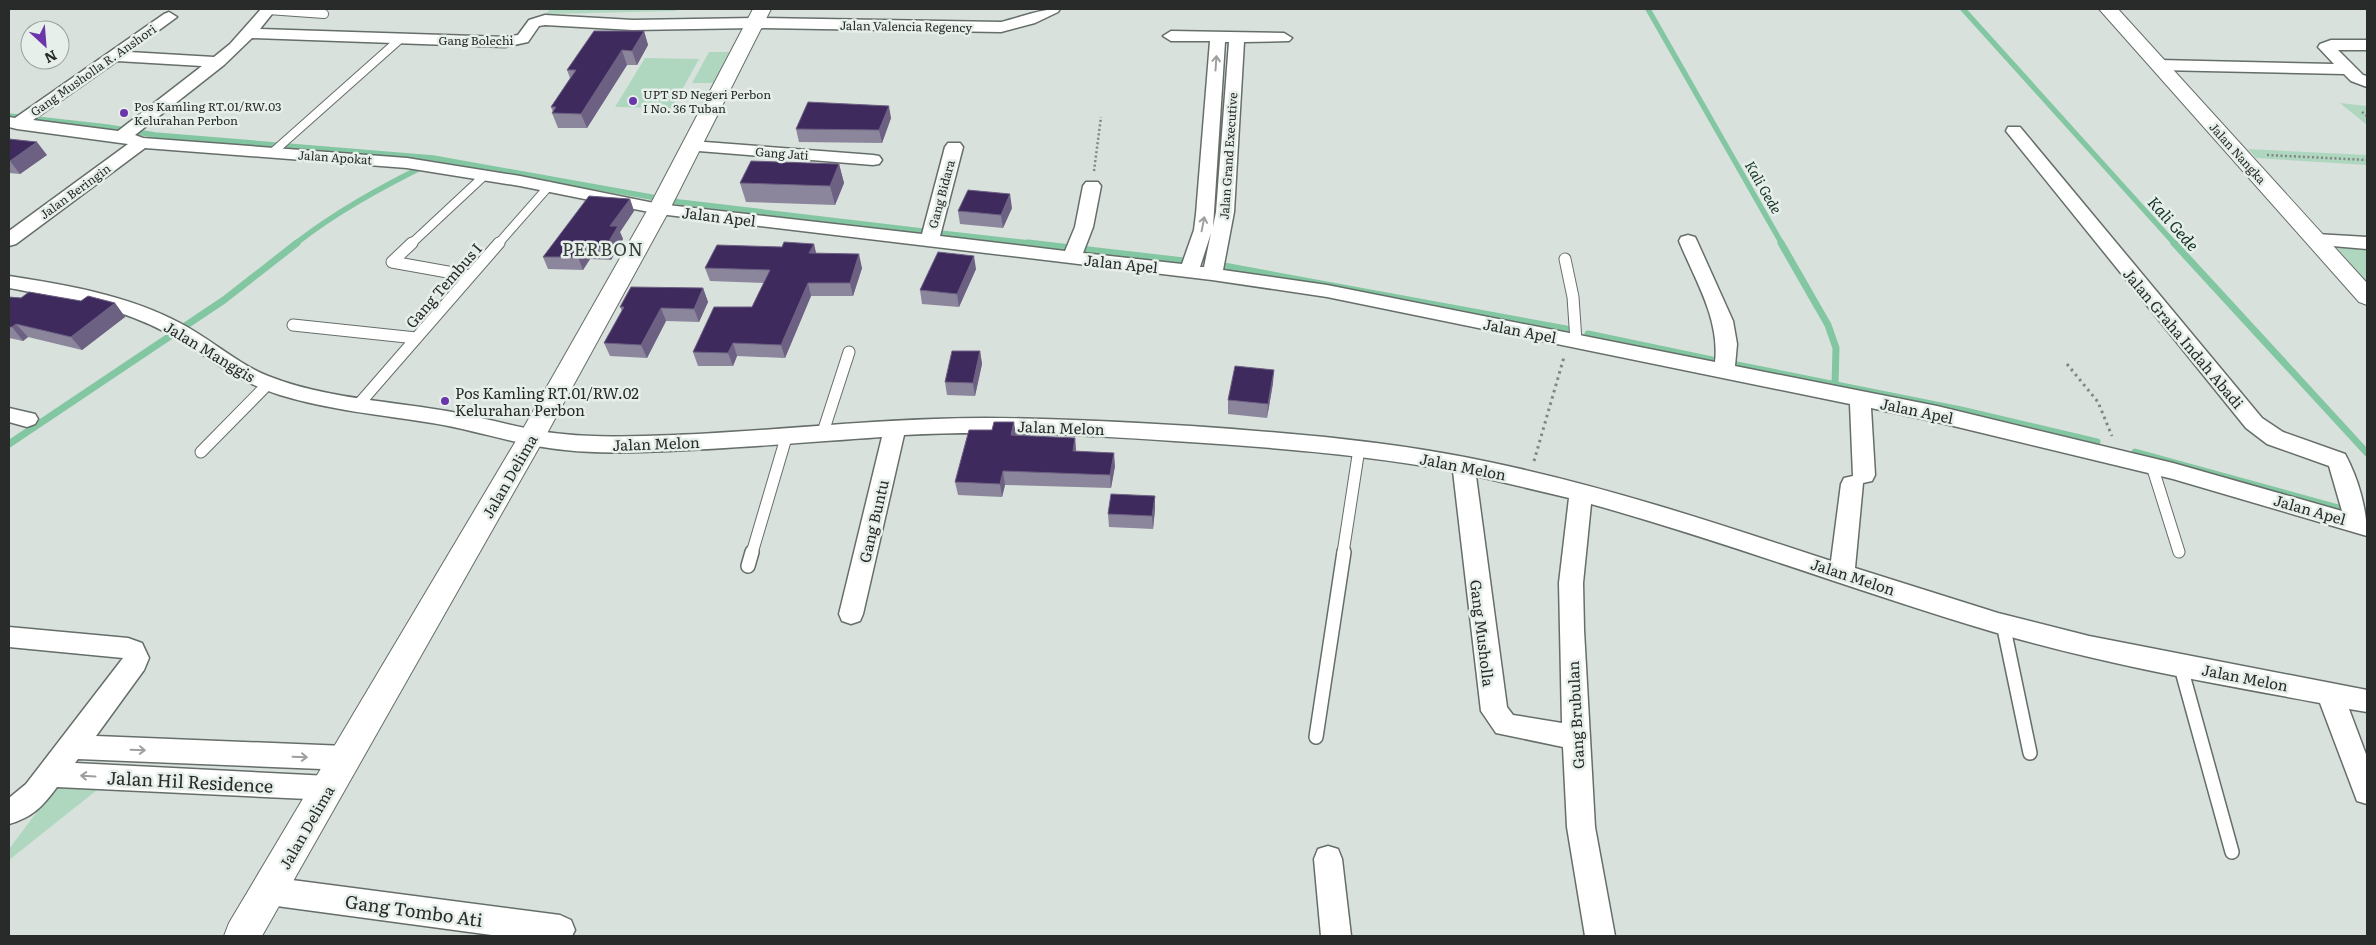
<svg xmlns="http://www.w3.org/2000/svg" width="2376" height="945" viewBox="0 0 2376 945" font-family="Literata,serif">
	<style>
		.green { fill: #afd7c0 }
		.lines { fill: none; stroke-linecap: round; stroke-linejoin: round }
		.stream-far1 { stroke: #82c7a2; stroke-width: 5.5 }
		.stream { stroke: #82c7a2; stroke-width: 7 }
		.service-far2-casing { stroke: #666e69; stroke-width: 10 }
		.service-far1-casing { stroke: #666e69; stroke-width: 13 }
		.service-casing { stroke: #666e69; stroke-width: 16 }
		.minor-casing { stroke: #666e69; stroke-width: 3 }
		.tertiary-casing { stroke: #666e69; stroke-width: 2 }
		.path-far1 { stroke: #818683; stroke-width: 2.5; stroke-dasharray: 2 2.5; stroke-linecap: butt }
		.path { stroke: #818683; stroke-width: 3; stroke-dasharray: 2.5 4; stroke-linecap: butt }
		.service-far2 { stroke: #fff; stroke-width: 8 }
		.service-far1 { stroke: #fff; stroke-width: 11 }
		.service { stroke: #fff; stroke-width: 13 }
		.minor { fill: #fff; fill-rule: evenodd }
		.tertiary { fill: #fff; fill-rule: evenodd }
		.wall { fill: #8c869c }
		.shaded-wall { fill: #6d6183 }
		.building { fill: #3f2a5d; stroke: #6d6183 }
		.oneway { stroke: #9ea09f }
		.poi-dot { fill: #6b36ac; stroke: #e6efe9; stroke-width: 2 }
		.labels { text-anchor: middle; dominant-baseline: central; stroke-width: 5; stroke-linejoin: round; paint-order: stroke }
		.far-street-label { font-size: 12px; fill: #282b29; stroke: #e6efe9 }
		.far-poi-label { font-size: 12px; fill: #282b29; stroke: #e6efe9; text-anchor: start }
		.far-water-label { font-size: 14px; font-style: italic; fill: #123122; stroke: #e6efe9 }
		.street-label { font-size: 15px; fill: #282b29; stroke: #e6efe9 }
		.poi-label { font-size: 15px; fill: #282b29; stroke: #e6efe9; text-anchor: start }
		.water-label { font-size: 16px; font-style: italic; fill: #123122; stroke: #e6efe9 }
		.quarter-label { font-size: 18px; letter-spacing: 1px; fill: #39403c; stroke: #e6efe9 }
		.near-street-label { font-size: 18px; fill: #282b29; stroke: #e6efe9 }
	</style>
	<rect width="100%" height="100%" fill="#d9e1dc"/>
	<!-- green -->
	<path class="green" d="M550,9H677L676,11L546,14Z
		M709,52H729L713,83H692Z
		M645,58L699,59L672,108L615,107Z
		M2340,103L2367,106V125Z
		M2248,149L2367,155V165L2256,158Z
		M2336,247L2367,249V282Z
		M58,784L102,786L9,860V849Z"/>
	<g class="lines">
		<!-- stream-far1 -->
		<path class="stream-far1" d="M1648,9L1782,244
			M1963,9L2175,244
			M9,116L107,127L155,135L433,158L679,202L922,231
			M940,233L1039,244
			M295,244C336,212 380,188 426,165"/>
		<!-- stream -->
		<path class="stream" d="M1028,243L1184,261
			M1781,243L1828,325L1836,348L1835,385
			M2174,243L2367,453
			M1224,266L1566,329
			M1588,334L1712,360
			M1737,365L1961,410L2097,442
			M9,444L224,300L297,243
			M2135,452L2367,516"/>
		<defs>
			<path id="service-far2" d="M268,10L324,14
				M273,152L399,40
				M411,244L485,175
				M498,244L549,186"/>
			<path id="service-far1" d="M412,243L392,262L470,276
				M1565,259L1573,297L1576,341
				M293,325L416,338
				M359,404L499,243
				M822,435L849,352
				M201,452L268,384
				M2152,466L2179,552
				M752,553L786,438
				M1343,553L1359,449"/>
			<path id="service" d="M748,566L752,552
				M2003,624L2030,753
				M2180,664L2232,852
				M1316,737L1344,552"/>
			<path id="minor" d="M261,9H276L260,29L505,37L518,35L529,20L545,15L633,20L755,18L1001,22C1022,17 1039,9 1060,9L1058,12L1035,23L1001,32L755,28L633,30L545,25L539,26L528,42L505,47L252,38L224,65L135,135L143,138L407,158L520,176L659,204L922,234L945,147L948,143H960L963,147L940,236L1065,251L1075,227L1083,186L1086,182H1098L1101,186L1093,227L1083,253L1182,264L1194,230L1196,214L1210,41H1171L1163,36L1171,31L1284,33L1292,38L1289,41L1244,42L1234,212L1223,270L1327,285L1715,362C1720,319 1695,280 1679,241L1681,237L1688,235L1695,237L1697,241L1733,321L1737,344L1735,366L1937,406L2173,463L2342,511L2329,466L2267,444L2246,428L2006,131L2008,127H2020L2262,418L2283,432L2345,454C2358,478 2367,509 2367,536L2173,479L1937,422L1871,408L1875,475L1872,481L1863,483L1855,568L1998,613L2089,636L2367,690V712L2349,709L2367,757V804L2357,801L2320,703C2212,683 2103,664 1997,633C1861,593 1728,542 1591,504L1583,583L1584,630L1595,827L1615,936H1585L1567,827L1563,747L1496,733L1481,711L1453,471C1360,454 1267,447 1174,441C1084,435 994,430 904,435L863,614L860,621L851,624L842,621L839,614L882,437C811,442 740,448 669,451C635,452 600,454 565,450C520,446 476,430 432,423C381,415 329,410 280,395C232,380 207,354 165,332C117,306 62,298 9,288V276C67,285 127,295 180,323C211,339 236,363 268,376C326,399 392,401 452,412C489,418 525,431 563,434C600,438 638,436 675,435C778,431 881,418 985,418C1053,418 1122,422 1191,426C1291,433 1391,441 1489,462C1605,486 1719,524 1831,561L1841,484L1844,478L1853,476L1850,404L1327,297L1212,280L659,214L520,186L407,168L145,148L16,244L9,246V231L128,144L17,129L9,127V117L15,118L164,14L169,12L177,17L129,52L214,57L230,44ZM1225,42H1229L1216,212L1213,227ZM117,61L202,66L118,131L33,120ZM1211,233L1204,267H1200ZM1476,476L1569,498L1559,583L1562,723L1513,715L1507,707Z
				M2331,40H2367V50H2338L2363,75L2367,76V87L2351,81L2344,74L2159,70L2153,68L2151,65L2153,62L2159,60L2334,64L2318,47L2320,44Z
				M692,141L873,155L879,156L882,160L879,164L873,165L686,150L683,146L686,142Z
				M2316,234L2367,237V249L2309,244L2307,240L2309,236Z
				M9,408L35,414L38,419L35,424L27,427L9,422Z
				M9,627L128,638L142,643L149,658L144,670L96,736L346,746L356,750L360,758L356,766L346,770L78,759L75,763L329,776L339,779L343,788L339,797L329,800L57,787C43,806 33,817 9,824V798L26,784L123,658L9,647Z
				M1328,846L1338,849L1342,859L1351,936H1321L1314,859L1318,849Z
				M269,877L560,915L571,920L575,930L572,936H499L269,905L259,901L254,891L259,881Z"/>
			<path id="tertiary" d="M753,9H771L670,209L545,437L262,936H224L229,923L520,434L648,209Z
				M2099,9H2118L2367,283V305L2359,302Z"/>
		</defs>
		<!-- service-far2 casing -->
		<use href="#service-far2" class="service-far2-casing"/>
		<!-- service-far1 casing -->
		<use href="#service-far1" class="service-far1-casing"/>
		<!-- service casing -->
		<use href="#service" class="service-casing"/>
		<!-- minor casing -->
		<use href="#minor" class="minor-casing"/>
		<!-- tertiary casing -->
		<use href="#tertiary" class="tertiary-casing"/>
		<!-- path-far1 -->
		<path class="path-far1" d="M2362,112L2367,116
			M2267,155L2367,160
			M1094,171L1101,117"/>
		<!-- path -->
		<path class="path" d="M2067,364L2098,402L2112,436
			M1534,461L1564,357"/>
		<!-- service-far2 -->
		<use href="#service-far2" class="service-far2"/>
		<!-- service-far1 -->
		<use href="#service-far1" class="service-far1"/>
		<!-- service -->
		<use href="#service" class="service"/>
		<!-- minor -->
		<use href="#minor" class="minor"/>
		<!-- tertiary -->
		<use href="#tertiary" class="tertiary"/>
	</g>
	<!-- wall -->
	<path class="wall" d="M644,31L648,45L637,65H627L587,128H558L552,113L553,112L551,107L570,78L567,70Z
		M891,118L882,143L799,142L796,129Z
		M9,139L47,155L20,174L9,173Z
		M839,164L844,183L835,205L746,202L740,183Z
		M630,199L634,211L620,232L623,239L611,260L590,259L583,270L548,269L543,257Z
		M1012,208L1003,228L960,224L958,211Z
		M814,244L816,254L862,268L853,296H811L785,358L737,356L733,366H698L693,352L752,307L764,283L710,281L705,268L782,247Z
		M976,269L959,307L922,304L920,290Z
		M703,288L708,302L699,322L666,321L647,358L610,356L604,343L622,311L620,307Z
		M9,297L81,301L115,303L125,317L82,350L28,337L23,341L9,338Z
		M980,351L982,364L975,396L947,395L945,382Z
		M1273,383L1267,418L1228,414V400Z
		M1016,436L1075,438L1076,451L1115,466L1111,488L1005,485L1002,497L958,495L955,482Z
		M1155,496V509L1153,529L1109,527L1108,514Z"/>
	<!-- shaded-wall -->
	<path class="shaded-wall" d="M644,31L648,45L637,65L632,51Z
		M622,50L627,65L587,128L581,114Z
		M889,106L891,118L882,143L879,130Z
		M37,142L47,155L20,174L10,161Z
		M839,164L844,183L835,205L830,186Z
		M1010,194L1012,208L1003,228L1001,215Z
		M630,199L634,211L620,232L623,239L611,260L605,248L610,226Z
		M814,244L817,257L809,253Z
		M585,247L590,259L583,270L578,257Z
		M859,254L862,268L853,296L850,283Z
		M974,256L976,269L959,307L957,294Z
		M808,283L811,296L785,358L781,345Z
		M703,288L708,302L699,322L694,309Z
		M115,303L125,317L82,350L71,337Z
		M661,308L666,321L647,358L641,345Z
		M16,324L28,337L23,341L12,327Z
		M733,343L737,356L733,366L728,353Z
		M980,351L982,364L975,396L973,383Z
		M1274,370L1273,383L1267,418L1268,404Z
		M1014,422L1016,435H1011Z
		M1075,438L1076,451H1073Z
		M1114,453L1115,466L1111,488L1110,475Z
		M1003,471L1005,485L1002,497L1000,484Z
		M1155,496V509L1153,529L1152,516Z"/>
	<!-- building -->
	<path class="building" d="M594,31H644L632,51L622,50L581,114L552,113L556,107H551L576,70H567Z
		M808,102L889,106L879,130L796,129Z
		M9,139L37,142L10,161H9Z
		M751,161L839,164L830,186L740,183Z
		M968,190L1010,194L1001,215L958,211Z
		M589,196L630,199L610,226H618L605,248L585,247L578,257H543Z
		M784,242L814,244L809,253L859,254L850,283H808L781,345L733,343L728,353L693,352L714,307H752L770,270L705,268L717,245L782,247Z
		M938,252L974,256L957,294L920,290Z
		M631,287L703,288L694,309L661,308L641,345L604,343L624,307H620Z
		M29,292L81,301L88,296L115,303L71,337L16,324L12,327H9V297L21,298Z
		M952,351H980L973,383L945,382Z
		M1235,366L1274,370L1268,404L1228,400Z
		M994,422H1014L1011,435L1075,438L1073,451L1114,453L1110,475L1003,471L1000,484L955,482L969,430H992Z
		M1111,494L1155,496L1152,516L1108,514Z"/>
	<!-- one-way arrows -->
	<defs><path id="oneway-shaft" d="M-6 0H5M1.5-3L5.5 0L1.5 3" fill="none" stroke-width="1.6" stroke-linecap="round" stroke-linejoin="round" transform="scale(1.25)"/></defs>
	<g class="oneway">
		<use href="#oneway-shaft" transform="translate(1216 63) rotate(-86)"/>
		<use href="#oneway-shaft" transform="translate(1203 224) rotate(-79)"/>
		<use href="#oneway-shaft" transform="translate(138 750) rotate(2)"/>
		<use href="#oneway-shaft" transform="translate(300 757) rotate(2)"/>
		<use href="#oneway-shaft" transform="translate(88 776) rotate(-177)"/>
	</g>
	<!-- markers -->
	<g class="poi-dot">
		<circle cx="633" cy="101" r="5"/>
		<circle cx="124" cy="113" r="5"/>
		<circle cx="445" cy="401" r="5"/>
	</g>
	<g class="labels">
		<!-- far-street labels -->
		<g class="far-street-label">
			<text transform="translate(906 26) rotate(1)">Jalan Valencia Regency</text>
			<text x="476" y="40">Gang Bolechi</text>
			<text transform="translate(93 70) rotate(-35)">Gang Musholla R. Anshori</text>
			<text transform="translate(782 153) rotate(4)">Gang Jati</text>
			<text transform="translate(2238 153) rotate(48)">Jalan Nangka</text>
			<text transform="translate(1228 156) rotate(-86)">Jalan Grand Executive</text>
			<text transform="translate(335 157) rotate(4)">Jalan Apokat</text>
			<text transform="translate(75 191) rotate(-36)">Jalan Beringin</text>
			<text transform="translate(941 194) rotate(-75)">Gang Bidara</text>
		</g>
		<!-- far-poi labels -->
		<g class="far-poi-label">
			<text x="643" y="94">UPT SD Negeri Perbon<tspan x="643" dy="14">I No. 36 Tuban</tspan></text>
			<text x="134" y="106">Pos Kamling RT.01/RW.03<tspan x="134" dy="14">Kelurahan Perbon</tspan></text>
		</g>
		<!-- far-water labels -->
		<g class="far-water-label">
			<text transform="translate(1764 187) rotate(60)">Kali Gede</text>
		</g>
		<!-- street labels -->
		<g class="street-label">
			<text transform="translate(719 216) rotate(7)">Jalan Apel</text>
			<text transform="translate(1121 263) rotate(6)">Jalan Apel</text>
			<text transform="translate(443 285) rotate(-49)">Gang Tembus I</text>
			<text transform="translate(1520 330) rotate(11)">Jalan Apel</text>
			<text transform="translate(2184 338) rotate(50)">Jalan Graha Indah Abadi</text>
			<text transform="translate(210 351) rotate(31)">Jalan Manggis</text>
			<text transform="translate(1917 410) rotate(12)">Jalan Apel</text>
			<text transform="translate(1061 427) rotate(2)">Jalan Melon</text>
			<text transform="translate(656 443) rotate(-2)">Jalan Melon</text>
			<text transform="translate(1463 466) rotate(11)">Jalan Melon</text>
			<text transform="translate(509 476) rotate(-60)">Jalan Delima</text>
			<text transform="translate(2310 509) rotate(16)">Jalan Apel</text>
			<text transform="translate(873 521) rotate(-77)">Gang Buntu</text>
			<text transform="translate(1853 576) rotate(18)">Jalan Melon</text>
			<text transform="translate(1483 633) rotate(83)">Gang Musholla</text>
			<text transform="translate(2245 677) rotate(11)">Jalan Melon</text>
			<text transform="translate(1575 715) rotate(-93)">Gang Brubulan</text>
			<text transform="translate(306 827) rotate(-60)">Jalan Delima</text>
		</g>
		<!-- poi labels -->
		<g class="poi-label">
			<text x="455" y="392">Pos Kamling RT.01/RW.02<tspan x="455" dy="17">Kelurahan Perbon</tspan></text>
		</g>
		<!-- water labels -->
		<g class="water-label">
			<text transform="translate(2174 223) rotate(48)">Kali Gede</text>
		</g>
		<!-- quarter labels -->
		<g class="quarter-label">
			<text x="603" y="248">PERBON</text>
		</g>
		<!-- near-street labels -->
		<g class="near-street-label">
			<text transform="translate(190 781) rotate(3)">Jalan Hil Residence</text>
			<text transform="translate(414 910) rotate(8)">Gang Tombo Ati</text>
		</g>
	</g>
	<!-- border -->
	<rect width="2376" height="945" fill="none" stroke="#282b29" stroke-width="20"/>
	<!-- north arrow -->
	<g transform="translate(45 45) rotate(154)"><circle r="24" fill="#e6efe9" stroke="#9aa19c"/>
	<path d="M0-4L9 19L0 12L-9 19Z" fill="#6b36ac"/>
	<text y="-8" font-size="14" font-weight="bold" text-anchor="middle" fill="#282b29">N</text>
	</g>
</svg>
